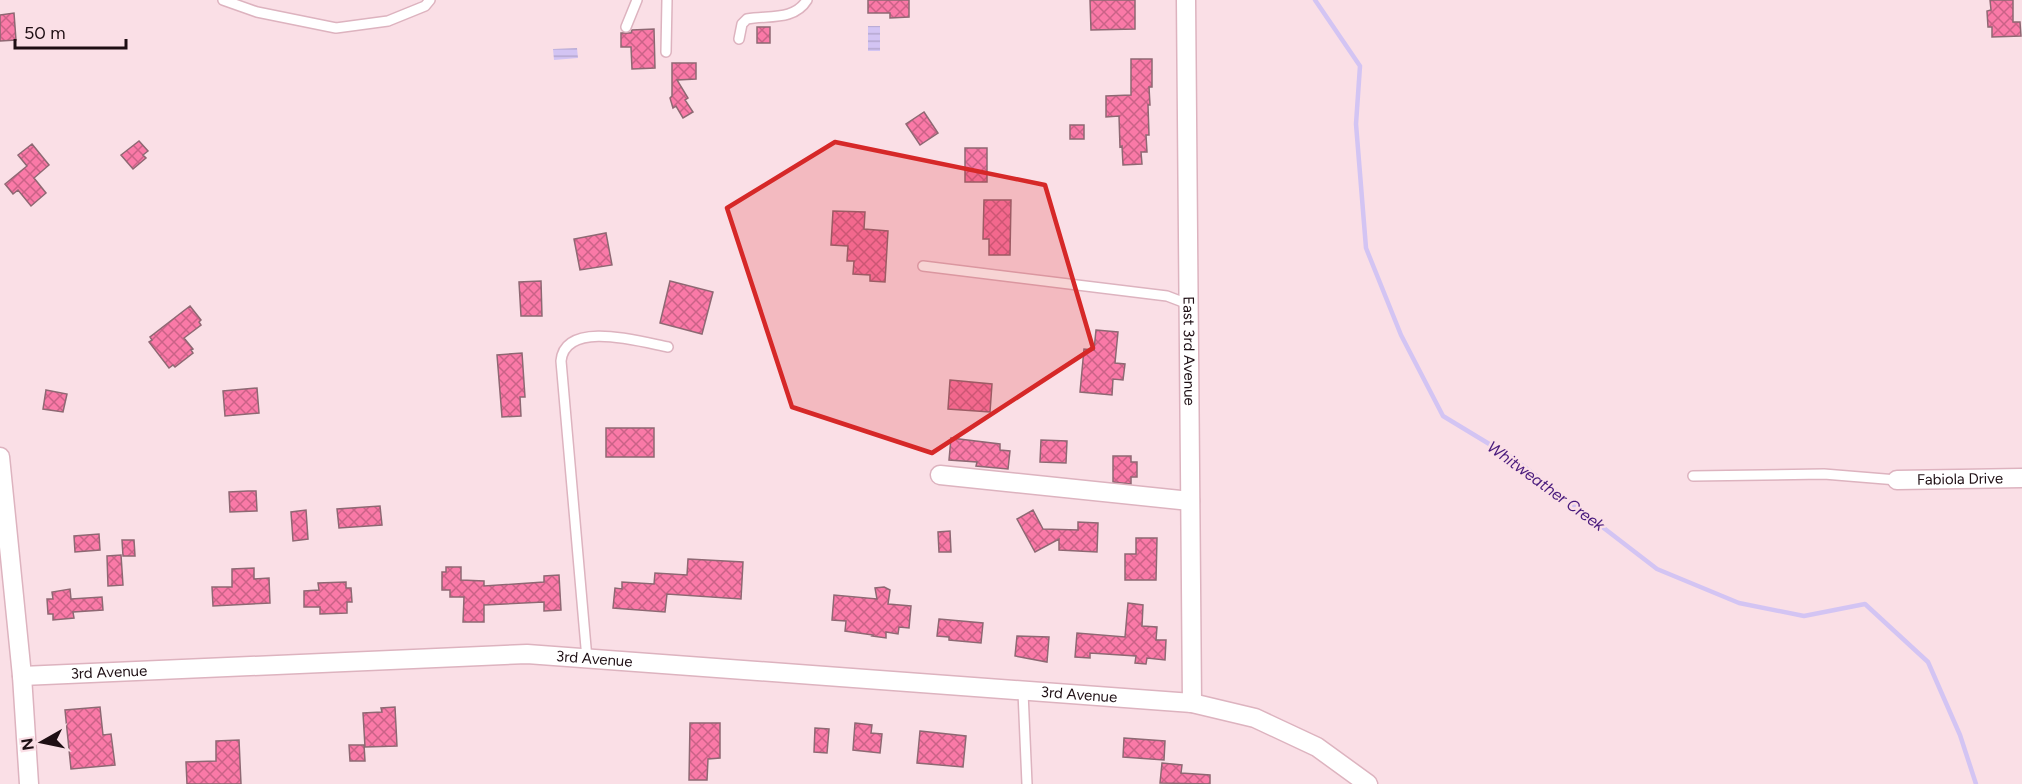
<svg xmlns="http://www.w3.org/2000/svg" width="2022" height="784" viewBox="0 0 2022 784" font-family="Figtree,sans-serif">
	<style>
		.water { fill: url(#water-rules) }
		.lines { fill: none; stroke-linecap: round; stroke-linejoin: round }
		.stream { stroke: #d3c4f3; stroke-width: 4.5 }
		.building { fill: url(#building-cross-hatch); stroke: #8e6873; stroke-width: 1.5 }
		.lane-casing { stroke: #ddb3bf; stroke-width: 12 }
		.street-casing { stroke: #ddb3bf; stroke-width: 21 }
		.lane { stroke: #fff; stroke-width: 9 }
		.street { stroke: #fff; stroke-width: 18 }
		.marked { fill: #d62828; fill-opacity: 0.2; stroke: #d62828; stroke-width: 4.5; stroke-linejoin: round }
		.labels { text-anchor: middle; dominant-baseline: central; stroke-width: 5; stroke-linejoin: round; paint-order: stroke }
		.street-label { font-size: 15px; fill: #1e0f14; stroke: #fadfe6 }
		.water-label { font-size: 16px; font-style: italic; fill: #48197c; stroke: #fadfe6 }
	</style>
	<defs>
		<pattern id="water-rules" width="6" height="5" patternUnits="userSpaceOnUse" patternTransform="scale(1.5)"><rect width="6" height="5" fill="#d3c4f3"/><path d="M0 2.5h6" fill="none" stroke="#b5a7cf"/></pattern>
		<pattern id="building-cross-hatch" width="8" height="8" patternUnits="userSpaceOnUse" patternTransform="scale(1.5)"><rect width="8" height="8" fill="#fa79a7"/><path d="M0 0l8 8M0 8l8-8" fill="none" stroke="#ca6287"/></pattern>
	</defs>
	<rect width="100%" height="100%" fill="#fadfe6"/>
	<!-- water -->
	<path class="water" d="M868,26H880V51H868Z
		M577,48L578,58L554,60L553,49Z"/>
	<g class="lines">
		<!-- stream -->
		<path class="stream" d="M1315,0L1360,66L1356,124L1366,248L1401,335L1443,416L1514,459L1657,569L1739,603L1804,616L1865,604L1928,662L1960,735L1976,784"/>
	</g>
	<!-- building -->
	<path class="building" d="M868,0H909V17L890,18V13H868Z
		M1090,0H1135V29L1091,30Z
		M1990,0H2013V22H2020L2021,36L1992,37V27H1988L1987,11L1991,10Z
		M14,13L16,40L0,41V15Z
		M757,27H770V43H757Z
		M654,29L655,68L632,69L631,47H621V33H631L632,30Z
		M1131,59H1152V87H1149L1150,105H1148L1149,135H1146L1147,152H1141L1142,164L1123,165L1122,146L1120,147L1119,116L1106,117V96L1131,95Z
		M672,63H696V79L677,80L688,98L685,100L693,112L683,118L676,106L673,108L670,98L672,96Z
		M924,112L938,133L920,145L906,124Z
		M1070,125H1084V139H1070Z
		M139,141L148,151L143,155L146,158L133,169L121,155Z
		M32,144L49,165L34,178L46,193L31,206L18,190L13,194L5,184L27,166L18,155Z
		M965,148H987V182H965Z
		M984,200H1011L1010,255H989V239H983Z
		M833,211L865,212L864,229L888,231L885,282L870,281V275L853,274L854,261H847L848,246L831,245Z
		M606,233L612,265L580,270L574,239Z
		M541,281L542,316H521L519,282Z
		M670,281L713,292L702,334L660,323Z
		M190,306L201,320L199,322L201,325L184,338L193,349L191,350L193,353L175,367L173,365L169,368L149,342L152,340L150,337Z
		M1096,330L1118,332L1115,363L1125,364L1123,380L1113,379L1112,395L1080,392L1084,349L1094,350Z
		M522,353L525,397H520L521,416L502,417L497,355Z
		M950,380L992,384L990,412L948,409Z
		M257,388L259,413L225,416L223,391Z
		M46,390L67,394L63,412L43,409Z
		M606,428H654V457H606Z
		M951,438L1000,444V450L1010,451L1008,469L976,466L977,462L949,460Z
		M1041,440L1067,441L1066,463L1040,462Z
		M1113,456H1131V462H1137V477H1131V484L1113,482Z
		M248,491H256L257,511L230,512L229,492Z
		M380,506L382,525L339,528L337,509Z
		M306,510L308,539L293,541L291,512Z
		M1033,510L1043,529L1078,530V522L1098,523L1097,552L1059,550V539L1035,552L1017,519Z
		M950,531L951,552H939L938,532Z
		M99,534L100,550L75,552L74,536Z
		M1136,538H1157L1156,580H1125V554H1136Z
		M122,540H134L135,556H123Z
		M121,555L123,585L108,586L107,556Z
		M688,559L743,562L741,599L667,594L665,612L613,608L615,588L622,589V582L654,584L655,573L687,575Z
		M446,567H461V580L484,581V586L544,582V576L559,575L561,610L544,611V602L484,605V622H463L464,597H450V590H442V572H446Z
		M254,568V579L269,578L270,603L213,606L212,587H232V569Z
		M346,582V588H351L352,602H347V613L320,614V607H304V591L319,590L318,583Z
		M884,587L890,590L888,604L911,606L909,628L899,627L898,634L886,632V638L872,636L873,635L845,631L846,621L832,620L834,595L877,599L875,588Z
		M70,589L71,599L102,597L103,610L73,612L74,618L53,620V614H48L47,599H53L52,592Z
		M1128,603L1143,605L1142,626L1157,627L1156,640H1166L1165,660L1147,658L1146,664L1135,663L1136,656L1090,653V658L1075,657L1077,633L1125,637Z
		M939,619L983,623L981,643L949,640V637L937,636Z
		M1017,636L1049,637L1047,662L1015,656Z
		M100,707L103,735L111,734L115,765L71,769L65,710Z
		M395,707L397,746L365,747L363,713L382,712L381,708Z
		M690,723H720V758L708,759L707,780H689Z
		M855,723L872,725L871,733L882,734L880,753L853,750Z
		M815,728L829,729L827,753L814,752Z
		M920,731L966,736L963,767L917,763Z
		M1124,738L1165,741L1164,760L1123,757Z
		M239,740L241,784H187L186,762L216,761V741Z
		M349,745H364L365,761H350Z
		M1162,763L1182,765L1181,773L1210,775V784L1160,783Z"/>
	<g class="lines">
		<defs>
			<path id="lane" d="M223,0L257,12L336,28L388,21L425,6L430,0
				M626,27L637,0
				M739,39L742,24L747,19C768,15 794,21 807,0
				M666,52L667,0
				M923,266L1167,296L1188,304
				M1693,476L1824,474L1897,480
				M587,659L561,361C565,319 642,342 668,347
				M1023,692L1027,784"/>
			<g id="street">
				<path id="s1" d="M1186,0L1192,703"/>
				<path d="M0,457L22,676L29,784"/>
				<path d="M940,475L1190,501"/>
				<path id="s2" d="M1897,480L2022,478"/>
				<path id="s3" d="M22,676L527,654L1192,703L1255,718L1317,747L1368,784"/>
			</g>
		</defs>
		<!-- lane casing -->
		<use href="#lane" class="lane-casing"/>
		<!-- street casing -->
		<use href="#street" class="street-casing"/>
		<!-- lane -->
		<use href="#lane" class="lane"/>
		<!-- street -->
		<use href="#street" class="street"/>
	</g>
	<!-- marked area -->
	<path class="marked" d="M835,142L1045,185L1093,348L932,453L792,407L727,208Z"/>
	<g class="labels">
		<!-- street labels -->
		<g class="street-label">
			<text stroke="none"><textPath href="#s1" startOffset="351">East 3rd Avenue</textPath></text>
			<text stroke="none"><textPath href="#s2" startOffset="63">Fabiola Drive</textPath></text>
			<text stroke="none"><textPath href="#s3" startOffset="573">3rd Avenue</textPath></text>
			<text stroke="none"><textPath href="#s3" startOffset="87">3rd Avenue</textPath></text>
			<text stroke="none"><textPath href="#s3" startOffset="1059">3rd Avenue</textPath></text>
		</g>
		<!-- water labels -->
		<g class="water-label">
			<text transform="translate(1546 486) rotate(36)">Whitweather Creek</text>
		</g>
	</g>
	<!-- north arrow -->
	<g transform="translate(42 742) rotate(261)" stroke="#fadfe6" stroke-width="4.5" paint-order="stroke">
	<path d="M0-4.5L10 22L0 15L-10 22Z" fill="#1e0f14"/>
	<text y="-9" font-size="16" font-weight="bold" text-anchor="middle" fill="#1e0f14">N</text>
	</g>
	<!-- scale -->
	<path d="M15 39v9h111v-9" fill="none" stroke="#1e0f14" stroke-width="3"/>
	<text x="24" y="39" font-size="18" fill="#1e0f14" stroke="#fadfe6" stroke-width="4.5" paint-order="stroke">50 m</text>
</svg>
